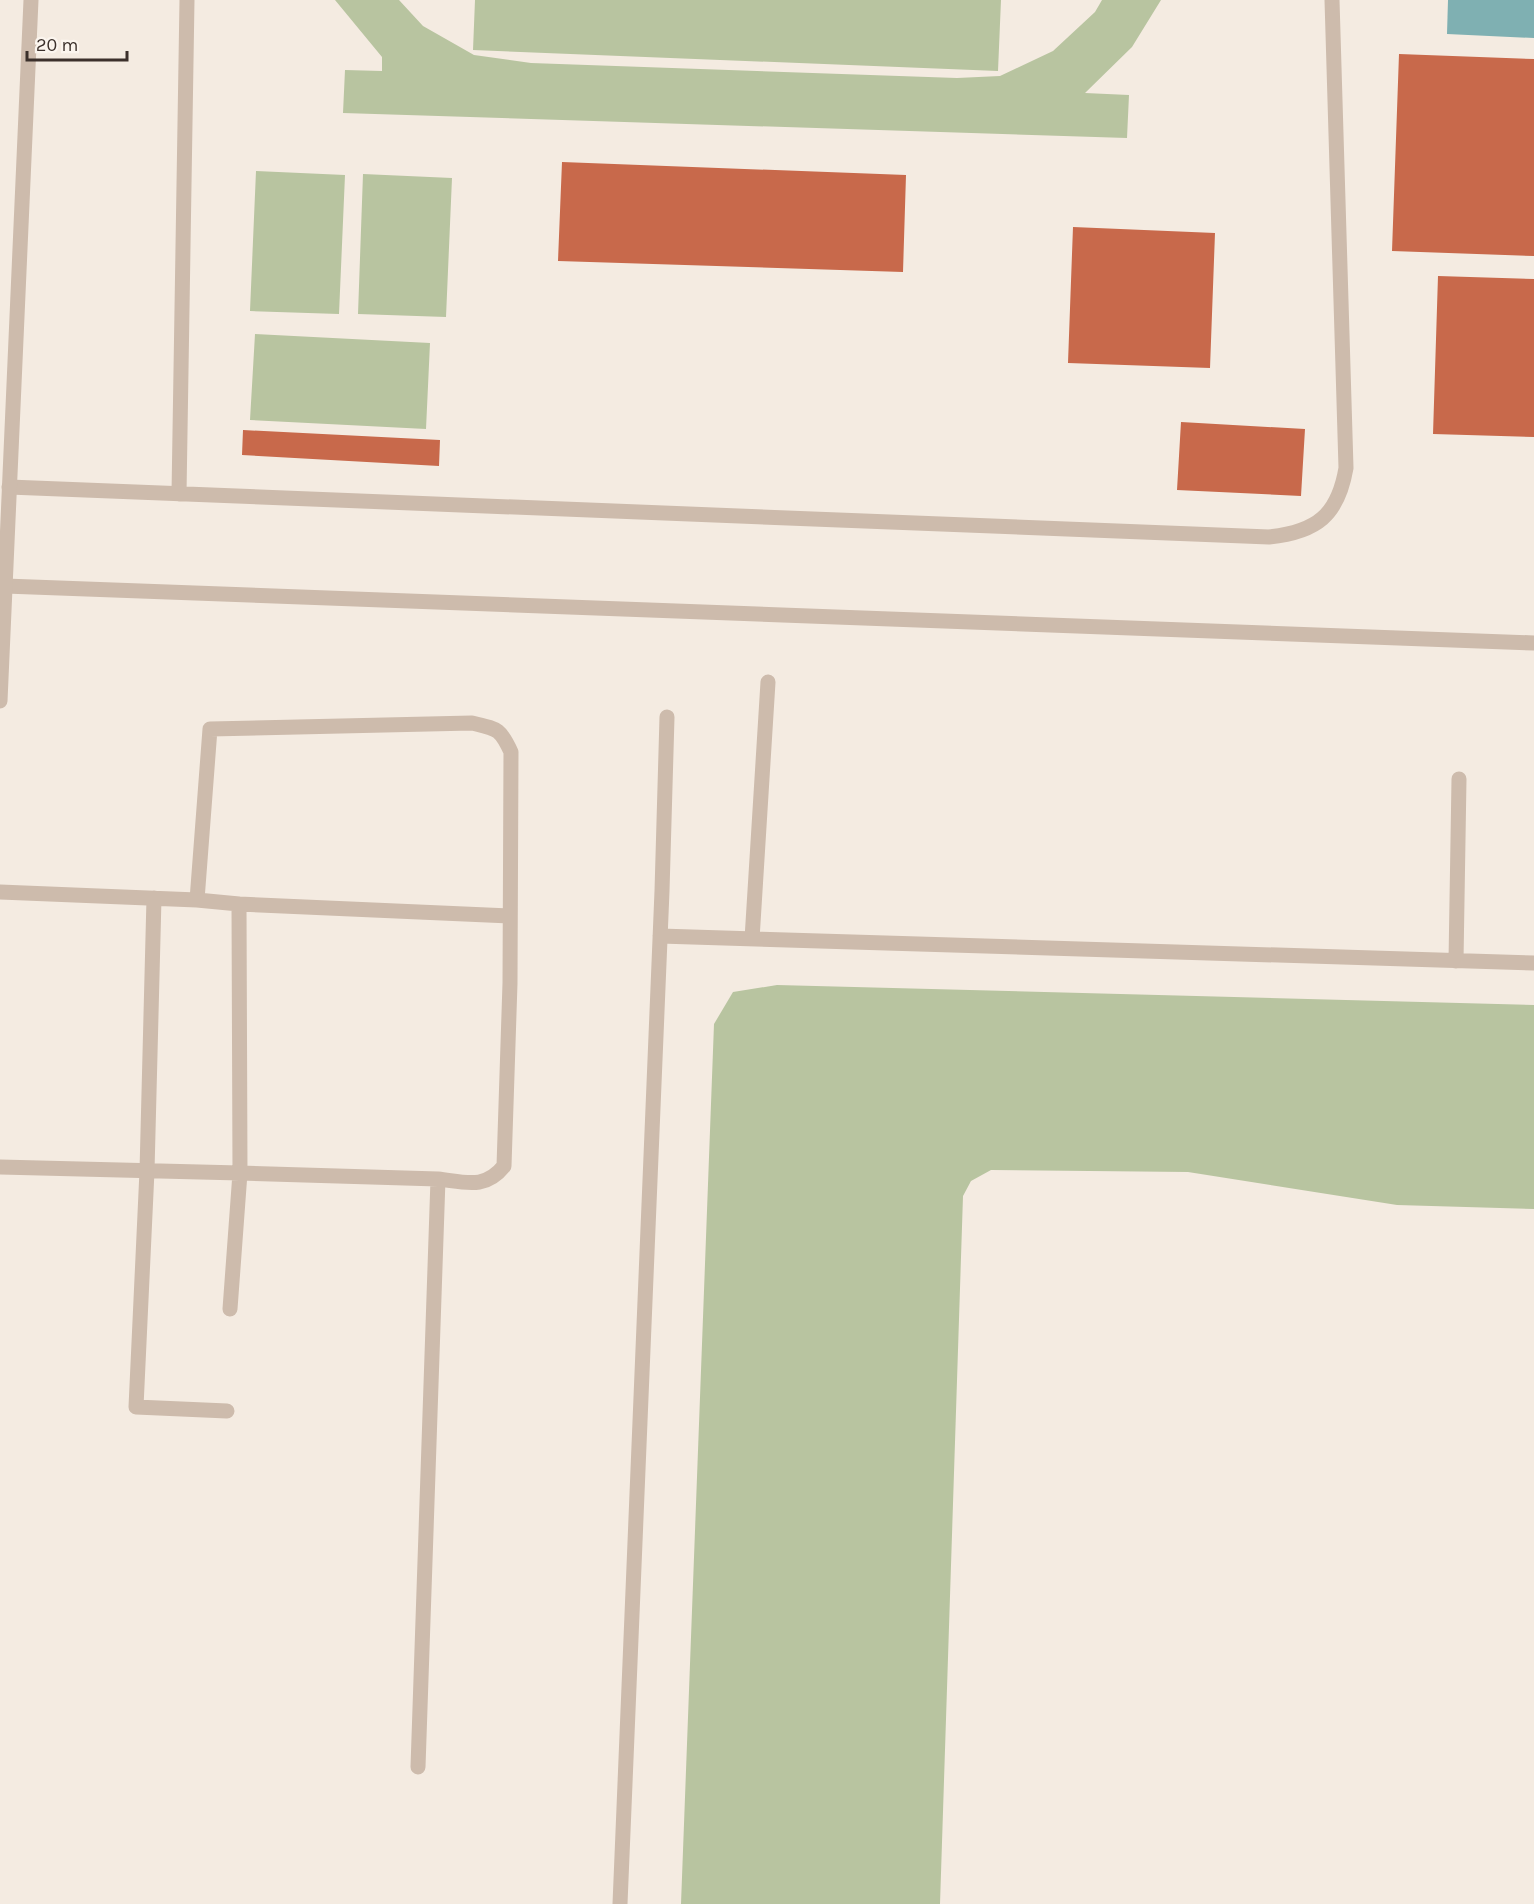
<svg xmlns="http://www.w3.org/2000/svg" width="1534" height="1904" viewBox="0 0 1534 1904" font-family="Karla,sans-serif">
	<style>
		.green { fill: #b8c4a0 }
		.water { fill: #7fb0b2 }
		.building { fill: #c8694b }
		.lines { fill: none; stroke-linecap: round; stroke-linejoin: round }
		.service { stroke: #cdbbac; stroke-width: 15 }
		.tertiary { stroke: #cdbbac; stroke-width: 15 }
	</style>
	<rect width="100%" height="100%" fill="#f4ebe1"/>
	<!-- green -->
	<path class="green" d="M335,0H399L423,26L474,55L531,63L957,78L1000,76L1053,51L1095,12L1102,0H1161L1132,47L1085,93L1129,95L1127,138L343,113L345,70L382,71V57Z
		M475,0H1001L998,71L473,50Z
		M256,171L345,175L339,314L250,311Z
		M363,174L452,178L446,317L358,314Z
		M255,334L430,343L426,429L250,420Z
		M777,985L1534,1005V1209L1397,1205L1188,1172L991,1170L971,1181L963,1196L940,1904H681L714,1024L733,992Z"/>
	<!-- water -->
	<path class="water" d="M1448,0H1534V38L1447,34Z"/>
	<!-- building -->
	<path class="building" d="M1399,54L1534,59V256L1392,251Z
		M562,162L906,175L903,272L558,261Z
		M1073,227L1215,233L1210,368L1068,363Z
		M1438,276L1534,279V437L1433,434Z
		M1181,422L1305,429L1301,496L1177,490Z
		M243,430L440,440L439,466L242,455Z"/>
	<g class="lines">
		<!-- service -->
		<path class="service" d="M9,487L1269,537C1317,532 1338,515 1346,468L1332,0
			M179,494L187,0
			M5,586L1534,643
			M0,892L197,900L239,904L240,1173L0,1167
			M154,898L147,1171L136,1407L227,1411
			M197,900L210,729L472,723C497,729 500,728 511,752L510,983L504,1166C485,1190 465,1182 438,1179
			M239,904L510,916
			M660,936L1534,963
			M752,939L768,682
			M1456,961L1459,779
			M230,1309L240,1173L438,1179L418,1767
			M620,1904L662,891L667,717"/>
		<!-- tertiary -->
		<path class="tertiary" d="M0,701L31,0"/>
	</g>
	<!-- scale -->
	<path d="M27 51v9h100v-9" fill="none" stroke="#3b302b" stroke-width="3"/>
	<text x="36" y="51" font-size="18" fill="#3b302b" stroke="#fbf5ee" stroke-width="4.5" paint-order="stroke">20 m</text>
</svg>
